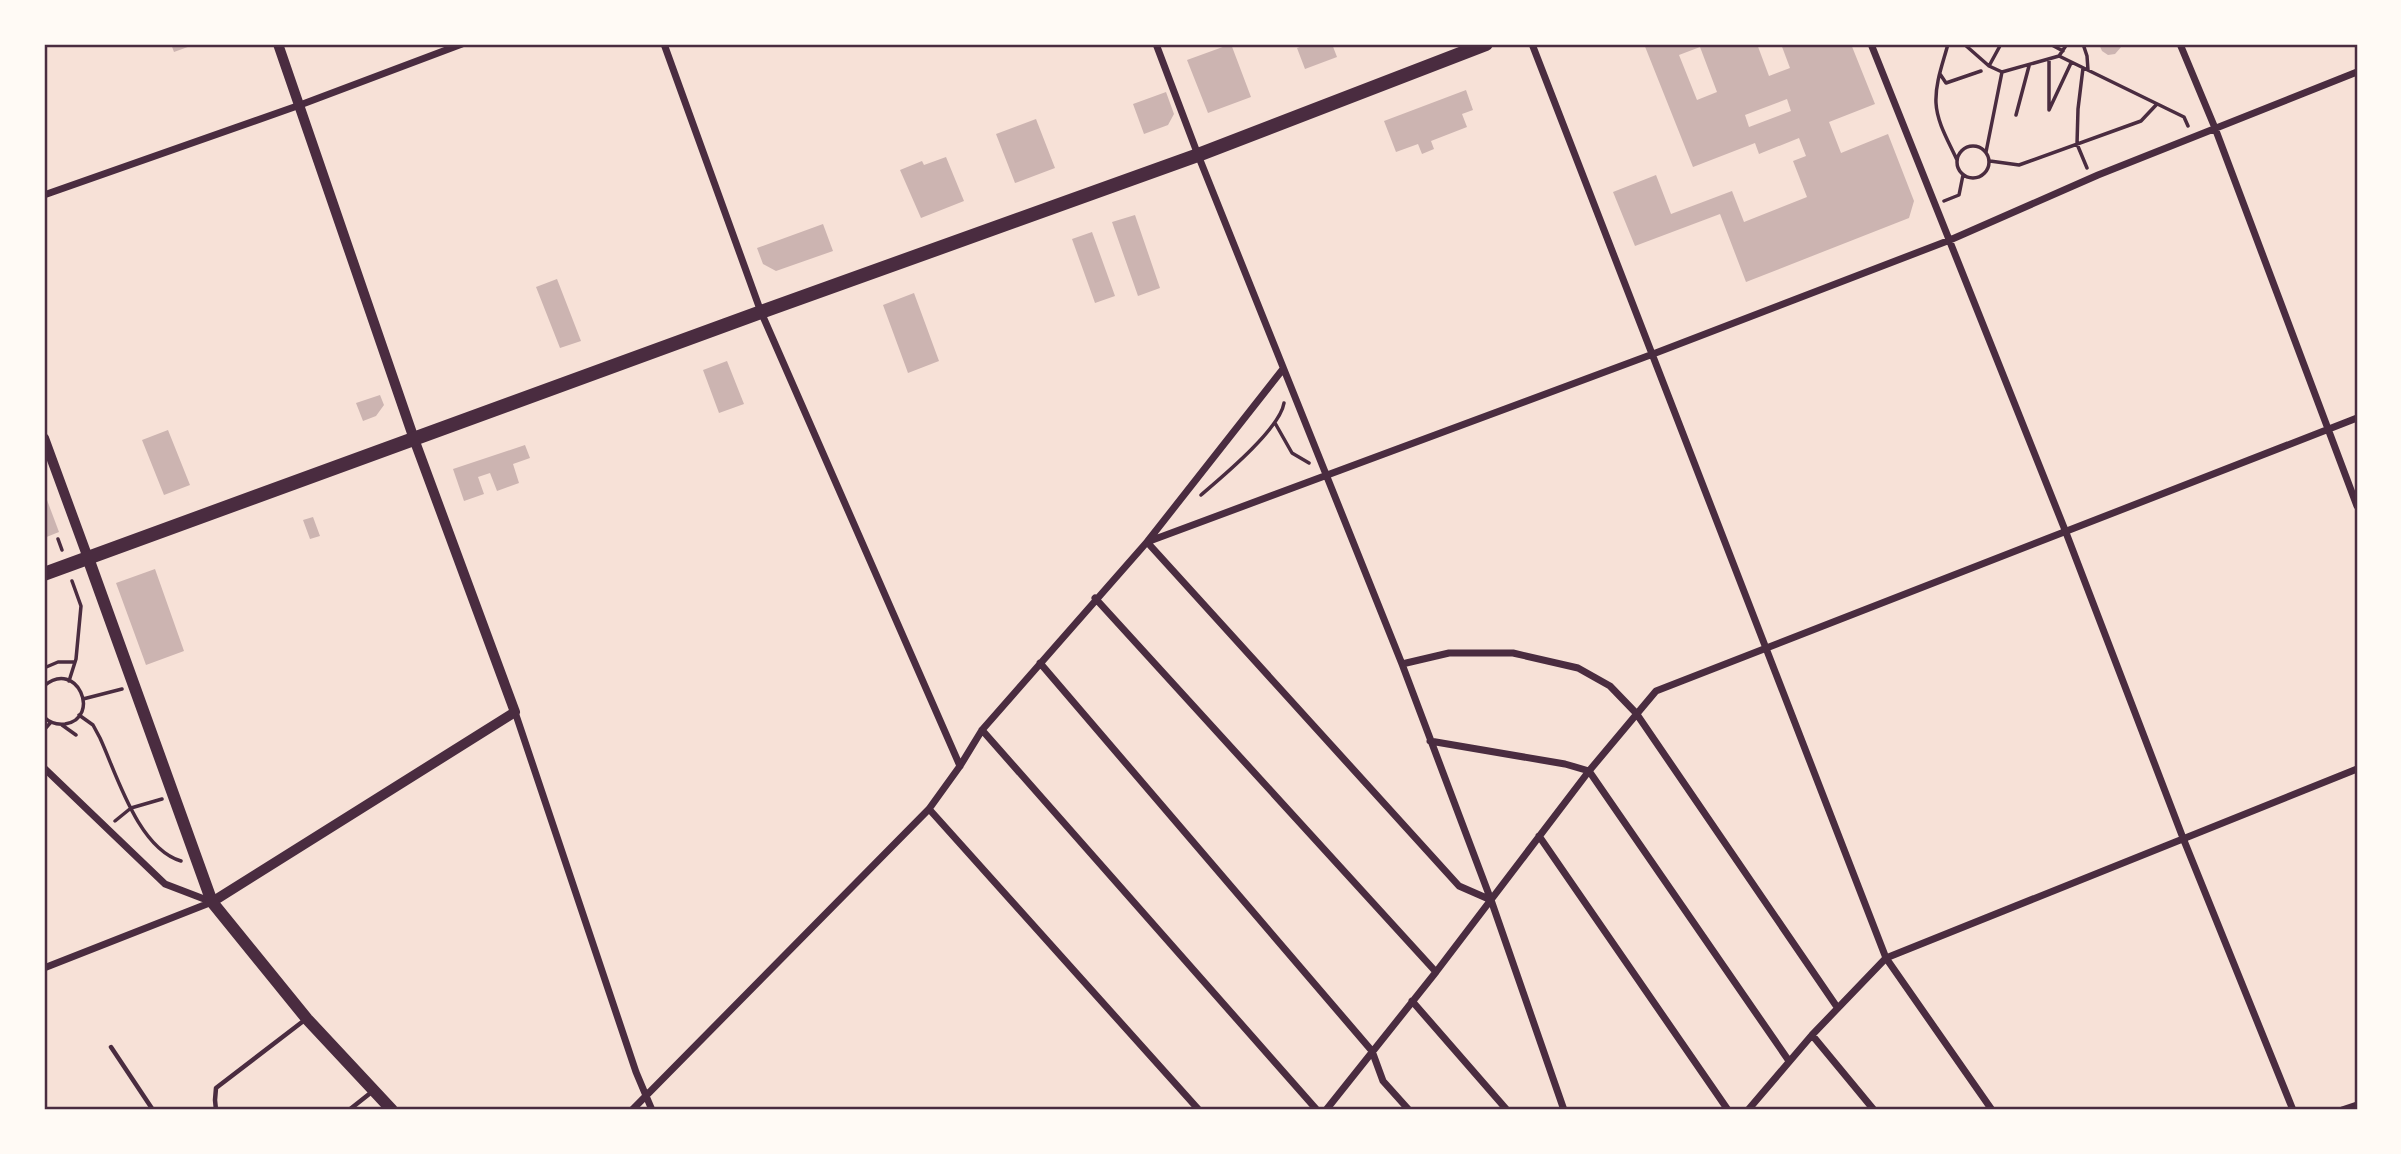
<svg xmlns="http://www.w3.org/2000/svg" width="2401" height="1154" viewBox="0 0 2401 1154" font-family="'Alegreya Sans',sans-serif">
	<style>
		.building { fill: #ccb4b1; fill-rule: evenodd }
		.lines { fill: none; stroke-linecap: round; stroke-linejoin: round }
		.path { stroke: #4a2c40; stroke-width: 3.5 }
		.service { stroke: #4a2c40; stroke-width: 4.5 }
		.minor { stroke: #4a2c40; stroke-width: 7 }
		.tertiary { stroke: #4a2c40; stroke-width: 10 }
		.secondary { stroke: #4a2c40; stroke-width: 12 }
		.primary { stroke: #4a2c40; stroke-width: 14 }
		.neatline { fill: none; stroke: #4a2c40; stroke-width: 2.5 }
	</style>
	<rect width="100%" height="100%" fill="#f7e1d7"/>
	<!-- building -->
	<path class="building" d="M171,44H196L174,52Z
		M1231,44L1251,97L1208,113L1187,60Z
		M1308,44H1332L1337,57L1305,69L1297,48Z
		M1644,44H1757L1769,76L1790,68L1781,44H1851L1875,104L1829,122L1841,153L1888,134L1914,201L1909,218L1746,282L1720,214L1635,246L1613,192L1656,175L1671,214L1732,191L1744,222L1807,197L1793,161L1806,156L1799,138L1759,154L1755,143L1693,167ZM1700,47L1717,92L1697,100L1679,55ZM1787,99L1791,111L1749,127L1745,115Z
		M2099,44H2121L2122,46L2115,54L2108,55L2102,51Z
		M1466,90L1473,110L1462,114L1467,127L1431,141L1434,149L1422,154L1418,144L1396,152L1384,121Z
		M1166,92L1174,114L1168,125L1144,134L1133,104Z
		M1036,119L1055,168L1015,183L996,134Z
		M946,157L964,201L921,218L900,170L922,161L924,165Z
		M1135,215L1160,288L1138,296L1112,222Z
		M823,224L833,251L776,271L763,264L757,248Z
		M1092,232L1115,296L1095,303L1072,239Z
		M557,279L581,341L560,348L536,287Z
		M914,293L939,361L908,373L883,305Z
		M727,361L744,404L719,413L703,370Z
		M380,395L384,405L376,416L363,421L356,403Z
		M168,430L190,485L164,495L142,440Z
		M525,445L530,458L513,464L519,483L497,491L490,473L478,477L484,494L464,501L453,469Z
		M47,500L59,532L44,538V501Z
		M313,517L320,536L310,539L303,520Z
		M155,569L184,651L146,665L116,583Z"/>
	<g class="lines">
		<!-- path -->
		<path class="path" d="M1948,44C1943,63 1935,83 1936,103C1937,123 1949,142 1957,160
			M1964,44L1989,66L2002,72L2059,56L2067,44
			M2050,44L2063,51
			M2083,44L2087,56L2088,70
			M2059,56L2184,117L2188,126
			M2049,59V110L2071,63
			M1989,66L2001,44
			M2083,68L2078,109L2077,144L2087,168
			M1940,74L1946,83L1981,71
			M2016,115L2029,66
			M1957 162a16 16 0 1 1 32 0a16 16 0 1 1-32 0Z
			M1986,152L2002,72
			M1990,161L2019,165L2141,121L2157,104
			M1944,201L1959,195L1963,175
			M1275,423L1292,453L1309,463
			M1201,495C1222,477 1280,429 1284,403
			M58,539L62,550
			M44,668L58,662H75
			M69,681L76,659L81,606L72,581
			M44,686C77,658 102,718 65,724C56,725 50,723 44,717
			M83,699L122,689
			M79,715L93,725L100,738C117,775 138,848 181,861
			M62,725L76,735
			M44,730L51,722
			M115,821L131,808L162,799"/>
		<!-- service -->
		<path class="service" d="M111,1047L153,1110
			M216,1110L215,1100L216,1088L306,1019
			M349,1110L373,1091"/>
		<!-- minor -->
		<path class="minor" d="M664,44L761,312L960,766
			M1156,44L1198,155L1402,664L1491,900L1564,1110
			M1532,44L1886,958L1992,1110
			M1871,44L2065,530L2183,838L2293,1110
			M2180,44L2215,128L2357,506
			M44,195L300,105L462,44
			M1095,598L1436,972
			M1040,663L1372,1051L1383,1081L1409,1110
			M1402,664L1449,653H1513L1578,668L1610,686L1636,713L1837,1007
			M515,712L636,1072L652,1110
			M982,730L1317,1110
			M1430,741L1565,764L1589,771L1789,1061
			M44,768L165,884L212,902
			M929,809L1199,1110
			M1539,836L1728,1110
			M1491,900L1459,886L1147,542L1653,354L1950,240L2098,175L2357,72
			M44,968L212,902
			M1412,1001L1507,1110
			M1812,1035L1874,1110
			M632,1110L929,809L960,766L982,730L1147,542L1283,369
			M1326,1110L1436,972L1589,771L1656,691L2357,418
			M1748,1110L1812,1035L1886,958L2357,769
			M2342,1110L2357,1105"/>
		<!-- tertiary -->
		<path class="tertiary" d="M44,438L88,558
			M212,902L515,712L414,439L278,44"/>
		<!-- secondary -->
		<path class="secondary" d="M88,558L212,902L307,1019L392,1110"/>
		<!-- primary -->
		<path class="primary" d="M44,574L761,312L1198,155L1486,44"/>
	</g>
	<!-- border -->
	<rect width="2401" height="1154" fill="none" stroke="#fffaf5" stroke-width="91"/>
	<rect x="46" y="46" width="2310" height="1062" class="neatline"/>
</svg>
